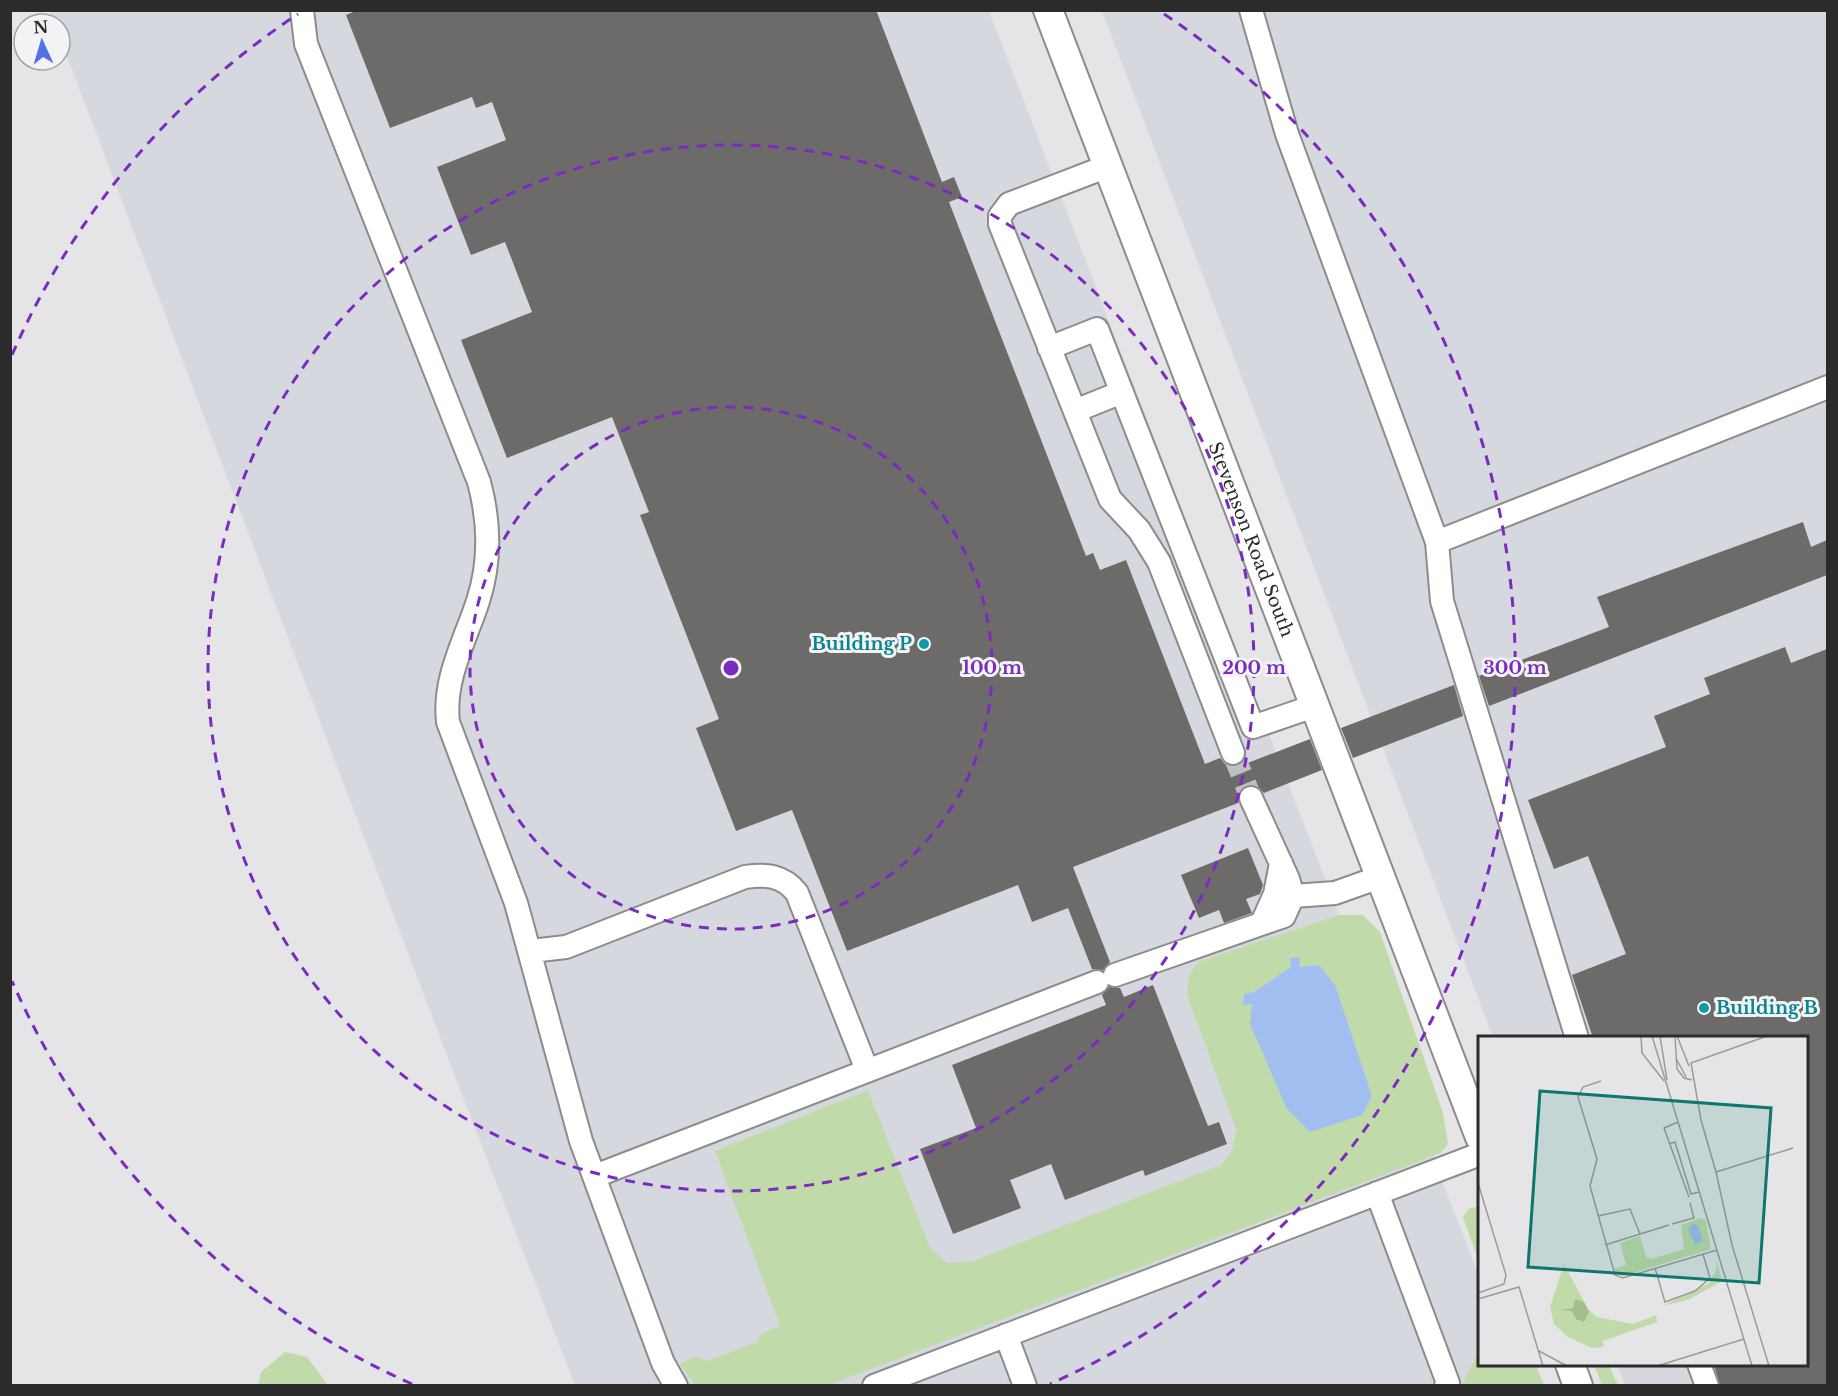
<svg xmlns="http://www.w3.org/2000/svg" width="1838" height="1396" viewBox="0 0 1838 1396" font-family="'Libre Baskerville',serif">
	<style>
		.built { fill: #d6d8e0 }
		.green { fill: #c0dba9 }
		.water { fill: #a1bff1 }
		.building { fill: #6c6b6a }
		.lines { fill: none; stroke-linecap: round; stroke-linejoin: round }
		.minor-tunnel { stroke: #c0c0c2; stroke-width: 22; stroke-dasharray: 22 11; stroke-linecap: butt }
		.minor-casing { stroke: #8c8c8d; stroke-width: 26 }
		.major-casing { stroke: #8c8c8d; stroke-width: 32 }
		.minor { stroke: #fff; stroke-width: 22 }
		.major { stroke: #fff; stroke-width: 28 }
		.ring { fill: none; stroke: #7b2cbf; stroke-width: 3; stroke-dasharray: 10 8 }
		.culture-dot { fill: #0f9aa8; stroke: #f2f3f4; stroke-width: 2 }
		.labels { text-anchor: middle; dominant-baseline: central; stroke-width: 6; stroke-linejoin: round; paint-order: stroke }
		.street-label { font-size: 18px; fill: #2b2b2c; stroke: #f2f3f4 }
		.culture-label { font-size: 18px; font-weight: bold; fill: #0d838f; stroke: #f2f3f4; text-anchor: end }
		.inset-road { fill: none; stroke: #9b9b9c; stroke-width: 1.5 }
		.view { fill: #0f766e; fill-opacity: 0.15; stroke: #0f766e; stroke-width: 3 }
		.inset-edge { fill: none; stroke: #2b2b2c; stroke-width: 3 }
		.centre { fill: #7b2cbf; stroke: #f2f3f4; stroke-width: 3 }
		.ring-label { font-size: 18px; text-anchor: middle; font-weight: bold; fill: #7b2cbf; stroke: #f2f3f4; stroke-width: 6; stroke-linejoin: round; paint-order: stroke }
	</style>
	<rect width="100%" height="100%" fill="#e5e5e7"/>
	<!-- built -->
	<path class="built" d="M50,11H989L1479,1276L1480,1364L1523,1385H575L459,1087L60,38V24H55Z
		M1102,11H1827V1385H1625L1617,1365L1806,1364V1038L1493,1037Z"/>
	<!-- green -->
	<path class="green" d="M1339,915H1363L1380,932L1443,1113L1448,1144L1441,1153L829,1385H695L680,1364L696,1356L707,1361L757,1342L761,1334L780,1326L715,1151L868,1090L930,1248L947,1263L973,1261L1221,1165L1233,1149L1236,1129L1187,995L1189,975L1198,962Z
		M1477,1207L1480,1213L1479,1262L1463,1217L1470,1208Z
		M1479,1351L1480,1364L1536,1365L1544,1385H1462Z
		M285,1352L307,1357L328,1385H258L261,1372Z
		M1594,1365H1609L1618,1385H1602Z"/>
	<!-- water -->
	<path class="water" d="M1299,957L1300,967L1319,965L1335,985L1372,1096L1362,1115L1310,1132L1287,1109L1250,1024L1252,1004L1243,1005L1244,994L1254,992L1291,967L1290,958Z"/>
	<!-- building -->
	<path class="building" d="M358,10H876L942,182L954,177L962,197L949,202L1086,556L1093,553L1100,570L1126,560L1205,764L1220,758L1225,764L1237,766L1244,761L1245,764L1310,739L1322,770L1264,793L1258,787L1246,786L1240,791L1238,803L1073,867L1110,962L1103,970L1092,969L1068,908L1032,922L1018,885L847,951L792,810L736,831L696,728L719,719L640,515L649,512L612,417L507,458L461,340L532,312L505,242L471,255L437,167L506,140L492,102L476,108L472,97L390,128L346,15Z
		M1803,522L1811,547L1827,540V575L1489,706L1479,676L1609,627L1597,597Z
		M1785,647L1791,663L1827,649V1386H1720L1714,1365H1806V1038H1593L1572,975L1626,954L1588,856L1554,869L1528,800L1666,747L1654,716L1710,694L1704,678Z
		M1454,685L1463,716L1353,758L1341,728Z
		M1248,848L1263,885L1260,894L1246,899L1252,913L1224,923L1219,910L1199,918L1181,875Z
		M1153,985L1208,1126L1219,1122L1227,1144L1145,1176L1143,1170L1065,1200L1051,1164L1010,1180L1021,1208L953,1234L920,1149L976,1128L952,1065L1106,1005L1102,995L1109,987L1120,988L1124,997Z"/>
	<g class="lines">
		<!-- minor-tunnel -->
		<path class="minor-tunnel" d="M1233,753L1251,798"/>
		<defs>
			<path id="minor" d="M302,10L306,44L479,482C490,523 491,561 478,601C465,641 443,679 448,722L516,903L581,1141L663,1363L676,1386
				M1251,10L1287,134L1437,542L1828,387
				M1108,166L1009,204L1000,216V224L1110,499L1139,530L1159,562L1233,753
				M1049,348L1097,329L1253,727L1314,706
				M1075,411L1122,392
				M1437,542L1442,601L1577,1038
				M1293,896L1335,893L1380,877
				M1262,923L1275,894L1281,863
				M531,951L566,947L745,877C766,874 783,875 797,893L867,1070
				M1115,975L1284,916L1293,896L1288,879L1251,798
				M595,1176L1097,982
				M1377,1193L1448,1383L1446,1386
				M1006,1335L1025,1386
				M1699,1364L1707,1386
				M874,1386L1480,1154"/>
			<g id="major">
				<path id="s1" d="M1048,10L1480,1137"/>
				<path d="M1570,1364L1578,1386"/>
			</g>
		</defs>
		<!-- minor casing -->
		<use href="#minor" class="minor-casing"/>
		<!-- major casing -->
		<use href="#major" class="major-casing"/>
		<!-- minor -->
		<use href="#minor" class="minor"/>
		<!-- major -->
		<use href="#major" class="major"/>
	</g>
	<!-- distance rings -->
	<g class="ring">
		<circle cx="731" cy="668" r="261"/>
		<circle cx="731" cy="668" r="523"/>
		<path d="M412 1384A784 784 0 0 1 12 981M12 355A784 784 0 0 1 298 14M1164 14A784 784 0 0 1 1050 1384"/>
	</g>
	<!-- markers -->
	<g class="culture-dot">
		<circle cx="924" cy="644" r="6"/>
		<circle cx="1704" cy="1008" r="6"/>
	</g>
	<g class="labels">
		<!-- street labels -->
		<g class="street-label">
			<text stroke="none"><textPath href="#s1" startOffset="567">Stevenson Road South</textPath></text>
		</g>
		<!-- culture labels -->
		<g class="culture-label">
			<text x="912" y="644">Building P</text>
			<text x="1716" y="1008" text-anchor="start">Building B</text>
		</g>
	</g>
	<!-- overview -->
	<g transform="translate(1478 1036)">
		<rect width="330" height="330" fill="#e5e5e7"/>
		<path d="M223,182L228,185L233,213L145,240L138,237L136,233L148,229L142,207L162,200L168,221L173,223L206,213L203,189ZM237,220L244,245L212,263L184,270L231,247L239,233ZM86,228L110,273L119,281L155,288L178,279L179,286L125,305L126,311L114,312L90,301L76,288L72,271Z" fill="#c0dba9"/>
		<path d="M97,263L106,266L111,276L106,286L98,283L94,275L82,274L95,272Z" fill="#a3bf8b"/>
		<path d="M216,187L221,191L225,205L217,209L210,193Z" fill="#a1bff1"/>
		<path class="inset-road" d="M163,0L164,17L186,45M174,0L274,330M182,0L189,44M197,0L199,33L206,42L214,44M199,0L211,30M289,0L213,27L223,84L238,136L315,112M198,22L208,41M123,45L105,51L100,61L119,123L112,150L137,239L145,242L239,214M200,86L186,92L211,161M191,108L197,106L213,158L221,156M238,136L254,209L291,330M0,147L28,239L26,248L0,257M120,180L152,173L162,198M194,188L216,182L212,167M127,209L191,189M177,232L187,266L217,255L232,242L225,218M0,263L41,251L65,330M61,315L89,330M179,330L266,303"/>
		<path class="view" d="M62,55L293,72L281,247L50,231Z"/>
		<rect width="330" height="330" class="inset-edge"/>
	</g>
	<circle cx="731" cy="668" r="9" class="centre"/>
	<g class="ring-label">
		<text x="992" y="674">100 m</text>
		<text x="1254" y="674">200 m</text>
		<text x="1515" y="674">300 m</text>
	</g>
	<!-- border -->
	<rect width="1838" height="1396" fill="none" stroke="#2b2b2c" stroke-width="24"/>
	<!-- north arrow -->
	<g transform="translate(42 42) rotate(356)"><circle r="28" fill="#f2f3f4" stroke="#a2a3a4" stroke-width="1.5"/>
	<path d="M0-4.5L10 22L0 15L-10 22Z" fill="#5470e5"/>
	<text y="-9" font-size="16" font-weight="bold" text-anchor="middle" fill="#2b2b2c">N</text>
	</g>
</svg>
